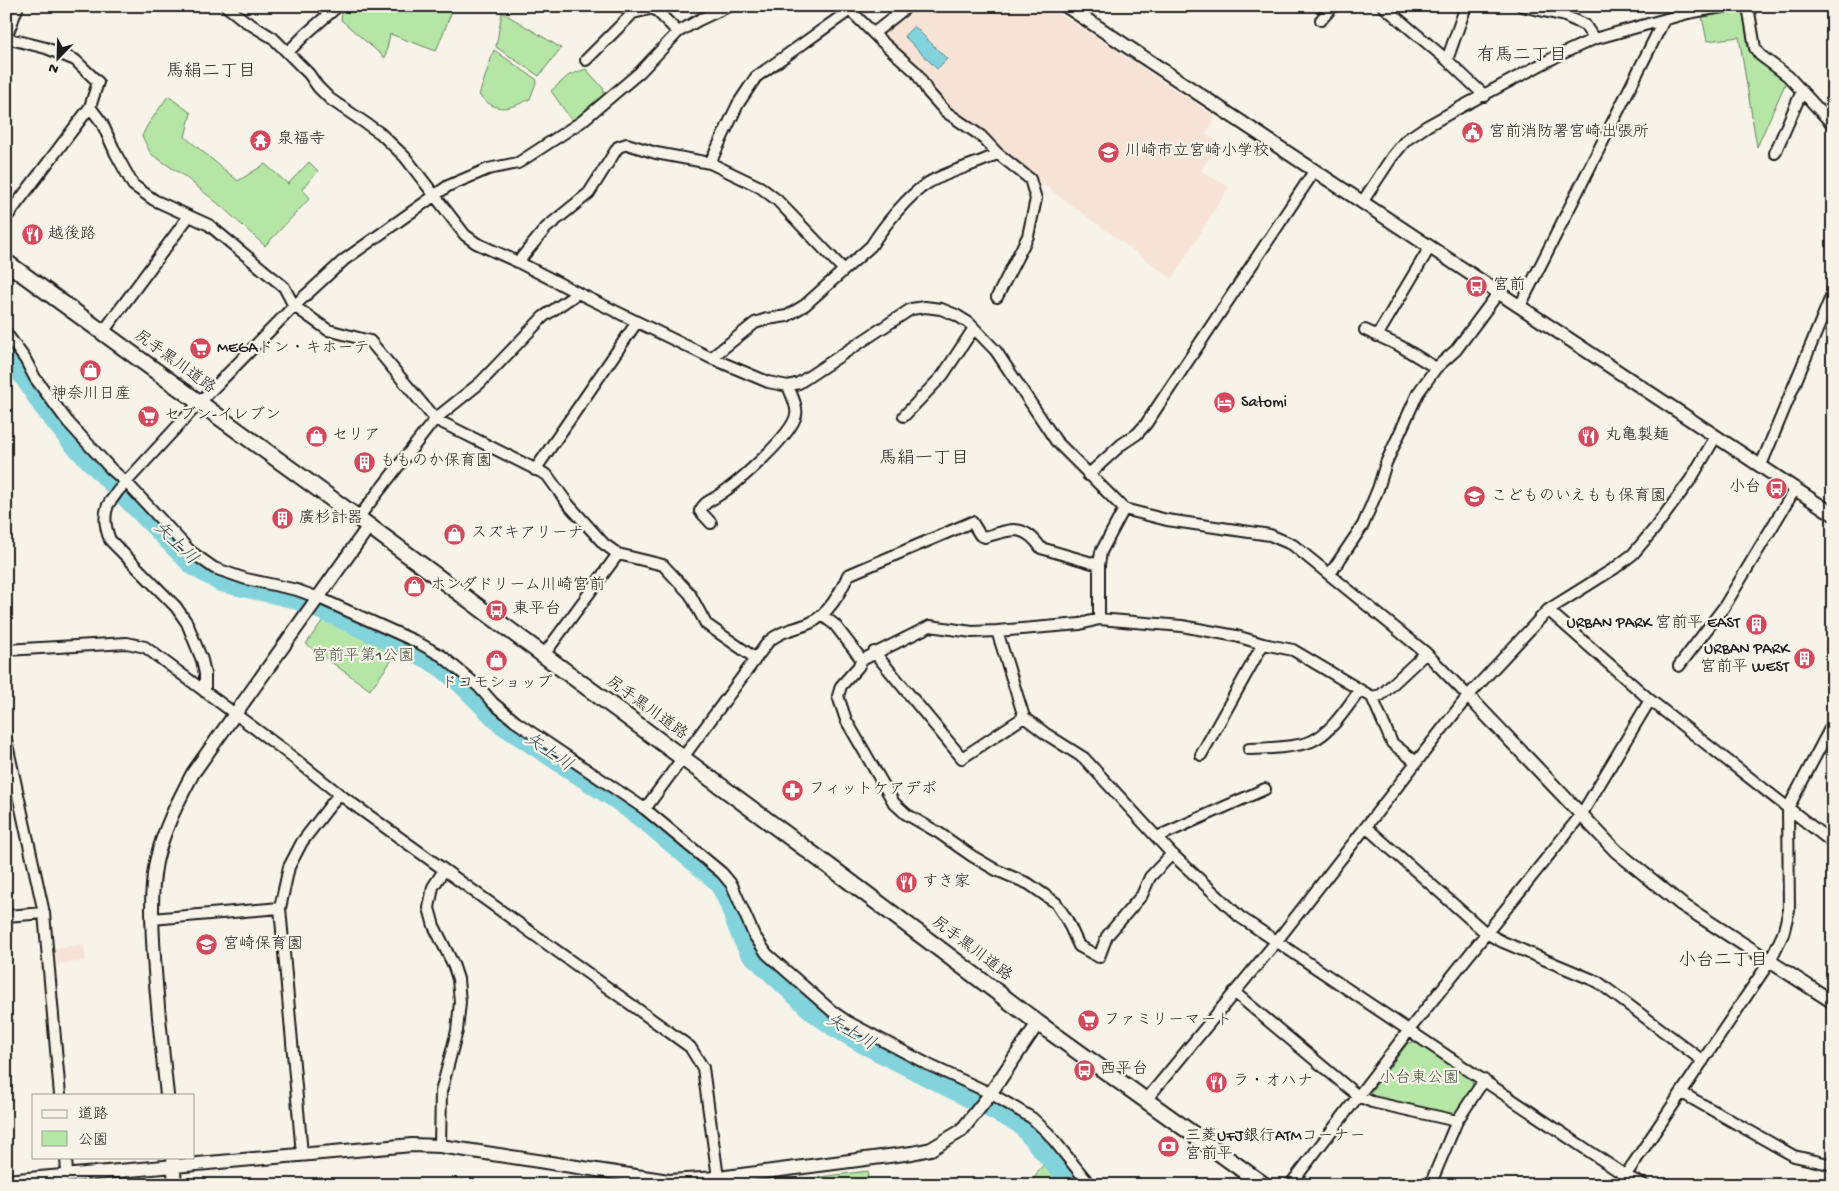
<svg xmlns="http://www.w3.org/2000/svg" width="1839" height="1191" viewBox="0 0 1839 1191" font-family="'Gochi Hand','Klee One',sans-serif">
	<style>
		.built { fill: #f7e3d6 }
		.green { fill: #b5e6a6; stroke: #688161 }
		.water { fill: #82d3dc; stroke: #598a8f }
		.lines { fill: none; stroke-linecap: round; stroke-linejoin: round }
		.river { stroke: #82d3dc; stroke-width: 22 }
		.minor-casing { stroke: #1c1c1c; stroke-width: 14 }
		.tertiary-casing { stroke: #1c1c1c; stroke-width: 16 }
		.primary-casing { stroke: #1c1c1c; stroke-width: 19 }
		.minor { stroke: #f7f3e8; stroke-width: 10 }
		.tertiary { stroke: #f7f3e8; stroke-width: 12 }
		.primary { stroke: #f7f3e8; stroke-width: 15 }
		.labels { text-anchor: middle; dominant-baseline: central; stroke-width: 4.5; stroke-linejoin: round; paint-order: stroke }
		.poi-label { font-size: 16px; fill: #1c1c1c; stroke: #f7f3e8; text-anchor: start }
		.street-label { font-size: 16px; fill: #1c1c1c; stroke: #f7f3e8 }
		.park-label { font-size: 16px; fill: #4a5945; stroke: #f7f3e8 }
		.neighbourhood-label { font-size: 18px; fill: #1c1c1c; stroke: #f7f3e8 }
		.water-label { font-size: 18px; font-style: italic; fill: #3b5356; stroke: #f7f3e8 }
	</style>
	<rect width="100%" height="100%" fill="#f7f3e8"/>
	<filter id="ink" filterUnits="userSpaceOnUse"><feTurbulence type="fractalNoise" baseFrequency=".02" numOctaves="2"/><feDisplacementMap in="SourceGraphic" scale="10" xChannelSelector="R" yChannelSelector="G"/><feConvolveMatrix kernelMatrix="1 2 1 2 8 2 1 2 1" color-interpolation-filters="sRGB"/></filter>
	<g filter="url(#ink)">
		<!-- built -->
		<path class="built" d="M916,6H1049L1216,117L1206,134L1219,143L1201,171L1229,187L1172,279L1036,179L1035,180L990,139L942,101L922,74L885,37V31Z
			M84,944L86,961L57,964L55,948Z"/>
		<!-- green -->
		<path class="green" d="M347,6H454L436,51L390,34L385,58L341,20L342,11Z
			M1742,11L1747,14L1751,52L1758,60L1786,82L1757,147L1739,37L1707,41L1702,17Z
			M502,12L561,48L539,76L496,47Z
			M494,50L537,80L530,99C509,109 497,114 479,95Z
			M586,69L603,88L605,98L573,122L551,91L569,75Z
			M168,96L191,113L185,137L238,181L265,164L288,184L309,162L318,171L302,189L310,198L265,246L221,206L184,176L151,154L142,136L147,126Z
			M325,617L400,649L370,690L306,644Z
			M1418,1041L1472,1079L1473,1088L1457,1113L1446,1115L1374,1100L1370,1093L1408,1043Z
			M1047,1161L1069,1185H1031L1038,1171Z
			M868,1171L867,1185H755Z"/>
		<!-- water -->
		<path class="water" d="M914,26L947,59L937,69L904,36Z"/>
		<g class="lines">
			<!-- river -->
			<path class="river" d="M6,347L44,406L72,441L193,564L221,581L293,597L336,615L427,657L443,667L461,682L502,723L619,800L652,825L719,881L728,898L741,933L750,951L814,1011L835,1026L866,1044L1021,1123L1074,1185"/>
			<defs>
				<path id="minor" d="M18,6L6,38L46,48L75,60L98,82L90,107L102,123L116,154L133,185L154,200L209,225L284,287L294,306L328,330L370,341L435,419L547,475L568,504L604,544L618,554L663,565L690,594L706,624L755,658
					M226,6L245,21L273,38L309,74L318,87L330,99L380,133L405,157L465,235L476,243L518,262L578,293L711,358L768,382L788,386L799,383L911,309L925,307L941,309L956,315L969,323L996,351L1056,441L1124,509L1167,520L1270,535L1293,545L1426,653L1468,696
					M1383,6L1447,60L1485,96
					M1522,6L1565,16L1585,25L1594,39
					M1748,6L1755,48L1760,55L1788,76L1833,125
					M1321,20L1333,6
					M874,33L908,6
					M288,52L307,33L338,6
					M586,60L633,13L654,8L678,32
					M1447,60L1466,6
					M1775,153L1802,91
					M710,163L738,104L756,77L850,10L880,40L916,72L928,92L946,112L981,136L997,153L1030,179L1036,199L1028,236L997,297
					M1363,201L1392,157L1406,140L1427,126L1461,107L1557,56L1594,39L1688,13L1726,6
					M6,218L90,107
					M518,262L546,228L589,193L618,147L627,144L656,153L710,163L760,187L777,200L844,270
					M1520,306L1664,20
					M1365,330L1400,346L1436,368
					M103,332L189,216
					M6,333L25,359L35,378L68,422L111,469L126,482L190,551L214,568L246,579L297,590L319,598L417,642L442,656L479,687L493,703L516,722L645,809L722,873L732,885L754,935L767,954L832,1011L848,1022L929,1065L990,1093L1032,1118L1048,1133L1090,1185
					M1377,336L1430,247
					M711,358L755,323L767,319L787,316L805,305L871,246C883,227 908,195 928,183C945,173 970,166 989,158L997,153
					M904,416L943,375L974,328
					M1761,465L1833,292
					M535,470L637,322
					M1088,475L1122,444L1137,434L1146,424L1315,170
					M358,518L435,419L480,383L543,317L578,293
					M711,523L700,511C705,501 711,501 719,495C738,483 792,435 796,415C798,407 791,394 788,386
					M1330,574L1363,525L1378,489L1386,463L1418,393L1436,368L1456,350L1499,292
					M1548,610L1650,700L1833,843
					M822,615L835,625L862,660
					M1099,619V565L1101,552L1124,509
					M997,631L1024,717L1046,734L1084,758L1172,854L1240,917L1626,1176L1644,1185
					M6,650L127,643L145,647L281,748L339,794L690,1047L703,1068L719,1185
					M874,652L962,758L1024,717
					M543,656L618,554
					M1679,666L1724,607L1795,489
					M205,692V674L202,660L187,623L176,607L110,540C106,530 103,517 108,505C110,501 115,496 117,492L199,403L294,306L344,260L448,186L488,169L518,163L581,122L640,72L678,32L699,20L729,6
					M1372,697L1381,695L1426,653
					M6,740L44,913L60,1095
					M1249,749C1263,749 1299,747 1312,741C1332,732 1347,707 1360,690
					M1201,755L1263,644
					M645,809L768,642C783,629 794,630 810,623C828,615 841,592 848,575L972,522L980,535L985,537C1009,530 1023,522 1041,548L1099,565
					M1366,827L1486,933L1503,942L1598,982L1703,1061
					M1157,837L1265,789
					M1172,854L1150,877L1142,895L1107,936L1099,957L1079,946L1067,920L1056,903L1029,884L996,870L972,856L939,833L906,814L894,803L846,720L838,696L841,686L858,667L862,660L930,626L972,632L997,631L1080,624L1099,619L1182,626L1236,636L1263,644L1293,650L1372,697L1392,743L1416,762
					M6,916L44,913
					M152,919L280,908
					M1234,992L1358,1096L1372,1102L1457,1121
					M1682,1093L1794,1156L1833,1165
					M1146,1100L1276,942L1468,696L1548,610L1615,568L1633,554L1655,528L1691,479L1716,436
					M440,1146L441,1092L457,1031L460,1002L458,979L453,964L434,926L429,908L433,887L444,870
					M302,1154L280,908L289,867L302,842L339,794
					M66,1157L67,1175
					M1290,1185L1409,1030L1581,815L1650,700
					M1430,1185L1457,1121L1484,1080
					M1619,1185L1770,961L1783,934L1789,910L1788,808L1833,723"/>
				<path id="tertiary" d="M1066,6L1833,514
					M1468,696L1616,851L1681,904L1833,1002
					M167,1095C162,1049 157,1003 154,957C152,926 150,893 156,862C163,831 178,801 193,773L369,526
					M173,1157L175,1185
					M6,1181L412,1145L440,1146L669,1181L718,1178L912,1153L931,1149L961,1131L988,1097L1038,1023"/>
				<path id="primary" d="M6,262L369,526L845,878L1038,1023L1264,1185"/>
			</defs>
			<!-- minor casing -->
			<use href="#minor" class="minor-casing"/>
			<!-- tertiary casing -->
			<use href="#tertiary" class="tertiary-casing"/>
			<!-- primary casing -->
			<use href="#primary" class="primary-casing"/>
			<!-- minor -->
			<use href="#minor" class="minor"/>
			<!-- tertiary -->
			<use href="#tertiary" class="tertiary"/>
			<!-- primary -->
			<use href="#primary" class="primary"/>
		</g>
	</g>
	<!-- icons -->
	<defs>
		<symbol id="civic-disc" viewBox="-11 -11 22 22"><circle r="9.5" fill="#d1495b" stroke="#f7f3e8"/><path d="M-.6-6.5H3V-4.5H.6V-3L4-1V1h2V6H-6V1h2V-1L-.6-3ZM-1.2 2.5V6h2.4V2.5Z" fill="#fff"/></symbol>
		<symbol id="temple-disc" viewBox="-11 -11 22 22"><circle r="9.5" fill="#d1495b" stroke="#f7f3e8"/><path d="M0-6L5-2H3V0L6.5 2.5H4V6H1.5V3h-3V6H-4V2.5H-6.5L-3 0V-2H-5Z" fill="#fff"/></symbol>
		<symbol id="school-disc" viewBox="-11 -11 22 22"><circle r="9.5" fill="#d1495b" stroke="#f7f3e8"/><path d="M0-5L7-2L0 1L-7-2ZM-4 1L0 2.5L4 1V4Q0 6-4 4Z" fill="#fff"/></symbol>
		<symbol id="restaurant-disc" viewBox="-11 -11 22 22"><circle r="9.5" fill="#d1495b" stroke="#f7f3e8"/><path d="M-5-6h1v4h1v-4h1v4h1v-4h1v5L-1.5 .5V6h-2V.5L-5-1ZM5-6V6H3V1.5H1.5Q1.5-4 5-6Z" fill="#fff"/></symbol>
		<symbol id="bus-disc" viewBox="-11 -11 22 22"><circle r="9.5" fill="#d1495b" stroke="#f7f3e8"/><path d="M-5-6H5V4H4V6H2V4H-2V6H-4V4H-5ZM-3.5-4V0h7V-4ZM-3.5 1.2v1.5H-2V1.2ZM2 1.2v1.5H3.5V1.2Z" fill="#fff"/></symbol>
		<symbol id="supermarket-disc" viewBox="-11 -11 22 22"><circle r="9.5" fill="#d1495b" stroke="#f7f3e8"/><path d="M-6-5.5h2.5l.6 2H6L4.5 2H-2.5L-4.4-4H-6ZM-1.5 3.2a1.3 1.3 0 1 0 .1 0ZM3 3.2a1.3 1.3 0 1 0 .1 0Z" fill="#fff"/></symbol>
		<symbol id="shop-disc" viewBox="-11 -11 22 22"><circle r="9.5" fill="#d1495b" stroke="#f7f3e8"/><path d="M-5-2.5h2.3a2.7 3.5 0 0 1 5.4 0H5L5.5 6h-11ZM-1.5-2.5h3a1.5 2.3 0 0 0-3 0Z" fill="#fff"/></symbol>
		<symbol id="hotel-disc" viewBox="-11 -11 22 22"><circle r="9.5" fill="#d1495b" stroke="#f7f3e8"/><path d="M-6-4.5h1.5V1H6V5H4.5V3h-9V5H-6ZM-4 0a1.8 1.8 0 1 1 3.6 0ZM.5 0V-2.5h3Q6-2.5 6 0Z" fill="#fff"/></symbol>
		<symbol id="building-disc" viewBox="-11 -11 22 22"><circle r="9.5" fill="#d1495b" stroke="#f7f3e8"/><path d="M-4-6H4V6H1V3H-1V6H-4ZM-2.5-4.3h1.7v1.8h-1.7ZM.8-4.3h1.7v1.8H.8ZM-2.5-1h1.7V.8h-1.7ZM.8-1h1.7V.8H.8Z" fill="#fff"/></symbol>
		<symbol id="pharmacy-disc" viewBox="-11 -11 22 22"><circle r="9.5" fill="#d1495b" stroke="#f7f3e8"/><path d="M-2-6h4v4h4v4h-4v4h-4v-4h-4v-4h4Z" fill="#fff"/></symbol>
		<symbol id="bank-disc" viewBox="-11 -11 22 22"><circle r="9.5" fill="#d1495b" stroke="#f7f3e8"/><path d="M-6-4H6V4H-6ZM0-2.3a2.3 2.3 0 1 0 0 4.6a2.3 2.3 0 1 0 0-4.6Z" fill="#fff"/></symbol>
	</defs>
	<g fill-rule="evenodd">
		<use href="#civic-disc" x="1460" y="120" width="25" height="25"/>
		<use href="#temple-disc" x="248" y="128" width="25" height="25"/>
		<use href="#school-disc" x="1096" y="140" width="25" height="25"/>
		<use href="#restaurant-disc" x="20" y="222" width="25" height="25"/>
		<use href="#bus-disc" x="1464" y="274" width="25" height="25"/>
		<use href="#supermarket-disc" x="188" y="336" width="25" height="25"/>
		<use href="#shop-disc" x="78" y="358" width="25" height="25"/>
		<use href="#hotel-disc" x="1212" y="390" width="25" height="25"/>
		<use href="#supermarket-disc" x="136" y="404" width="25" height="25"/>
		<use href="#shop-disc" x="304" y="424" width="25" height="25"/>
		<use href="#restaurant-disc" x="1576" y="424" width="25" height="25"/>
		<use href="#building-disc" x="352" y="450" width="25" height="25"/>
		<use href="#bus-disc" x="1764" y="476" width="25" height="25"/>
		<use href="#school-disc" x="1462" y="484" width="25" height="25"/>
		<use href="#building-disc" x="270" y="506" width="25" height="25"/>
		<use href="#shop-disc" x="442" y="522" width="25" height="25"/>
		<use href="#shop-disc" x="402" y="574" width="25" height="25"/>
		<use href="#bus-disc" x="484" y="598" width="25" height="25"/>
		<use href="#building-disc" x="1744" y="612" width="25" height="25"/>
		<use href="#building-disc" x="1792" y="646" width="25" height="25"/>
		<use href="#shop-disc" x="484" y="648" width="25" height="25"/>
		<use href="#pharmacy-disc" x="780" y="778" width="25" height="25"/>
		<use href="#restaurant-disc" x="894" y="870" width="25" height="25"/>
		<use href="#school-disc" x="194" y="932" width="25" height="25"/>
		<use href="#supermarket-disc" x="1076" y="1008" width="25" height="25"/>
		<use href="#bus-disc" x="1072" y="1058" width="25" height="25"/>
		<use href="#restaurant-disc" x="1204" y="1070" width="25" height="25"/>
		<use href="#bank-disc" x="1156" y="1134" width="25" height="25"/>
	</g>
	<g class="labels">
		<!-- poi labels -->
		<g class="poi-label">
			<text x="1489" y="133">宮前消防署宮崎出張所</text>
			<text x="277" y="140">泉福寺</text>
			<text x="1125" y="152">川崎市立宮崎小学校</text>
			<text x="48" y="235">越後路</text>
			<text x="1493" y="286">宮前</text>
			<text x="217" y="349">MEGAドン・キホーテ</text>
			<text x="91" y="395" text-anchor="middle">神奈川日産</text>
			<text x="1241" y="403">Satomi</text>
			<text x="164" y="416">セブン-イレブン</text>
			<text x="332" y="436">セリア</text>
			<text x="1605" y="436">丸亀製麺</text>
			<text x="380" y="462">もものか保育園</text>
			<text x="1761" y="488" text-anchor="end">小台</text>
			<text x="1491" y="497">こどものいえもも保育園</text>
			<text x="299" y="519">廣杉計器</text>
			<text x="471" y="534">スズキアリーナ</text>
			<text x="430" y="586">ホンダドリーム川崎宮前</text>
			<text x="513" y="610">東平台</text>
			<text x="1740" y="624" text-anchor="end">URBAN PARK 宮前平 EAST</text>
			<text x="1789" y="650" text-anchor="end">URBAN PARK<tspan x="1789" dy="18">宮前平 WEST</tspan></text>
			<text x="497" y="684" text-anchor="middle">ドコモショップ</text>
			<text x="809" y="790">フィットケアデポ</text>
			<text x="922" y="883">すき家</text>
			<text x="223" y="945">宮崎保育園</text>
			<text x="1104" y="1021">ファミリーマート</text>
			<text x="1100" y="1070">西平台</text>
			<text x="1233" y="1082">ラ・オハナ</text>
			<text x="1185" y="1137">三菱UFJ銀行ATMコーナー<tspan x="1185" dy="18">宮前平</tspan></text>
		</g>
		<!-- street labels -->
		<g class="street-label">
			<text transform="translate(174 363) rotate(36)">尻手黒川道路</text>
			<text transform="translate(646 709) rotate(36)">尻手黒川道路</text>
			<text transform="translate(971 950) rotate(37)">尻手黒川道路</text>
		</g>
		<!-- park labels -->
		<g class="park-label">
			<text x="363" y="657">宮前平第1公園</text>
			<text x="1419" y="1079">小台東公園</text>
		</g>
		<!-- neighbourhood labels -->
		<g class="neighbourhood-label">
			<text x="1522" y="56">有馬二丁目</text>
			<text x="211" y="72">馬絹二丁目</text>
			<text x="924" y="459">馬絹一丁目</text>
			<text x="1723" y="961">小台二丁目</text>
		</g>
		<!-- water labels -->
		<g class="water-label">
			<text transform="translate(175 544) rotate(44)">矢上川</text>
			<text transform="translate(548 753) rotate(34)">矢上川</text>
			<text transform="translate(850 1033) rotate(31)">矢上川</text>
		</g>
	</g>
	<!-- margin -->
	<rect width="1839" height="1191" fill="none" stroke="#f7f3e8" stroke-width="25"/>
	<rect x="12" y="12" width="1814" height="1166" fill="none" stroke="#1c1c1c" stroke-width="2" filter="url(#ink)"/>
	<!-- legend -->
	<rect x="32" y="1094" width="162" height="65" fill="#f7f3e8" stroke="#9f9d96"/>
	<rect x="42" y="1110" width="25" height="8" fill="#f7f3e8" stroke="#9f9d96"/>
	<text x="78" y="1118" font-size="15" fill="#1c1c1c">道路</text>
	<rect x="42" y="1131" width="25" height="15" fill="#b5e6a6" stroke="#9f9d96"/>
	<text x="78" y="1144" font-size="15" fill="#1c1c1c">公園</text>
	<!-- north arrow -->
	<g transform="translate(58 58) rotate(203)" stroke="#f7f3e8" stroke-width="4" paint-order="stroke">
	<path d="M0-4L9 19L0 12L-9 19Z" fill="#1c1c1c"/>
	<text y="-8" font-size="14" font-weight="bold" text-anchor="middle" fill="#1c1c1c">N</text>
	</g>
</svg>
